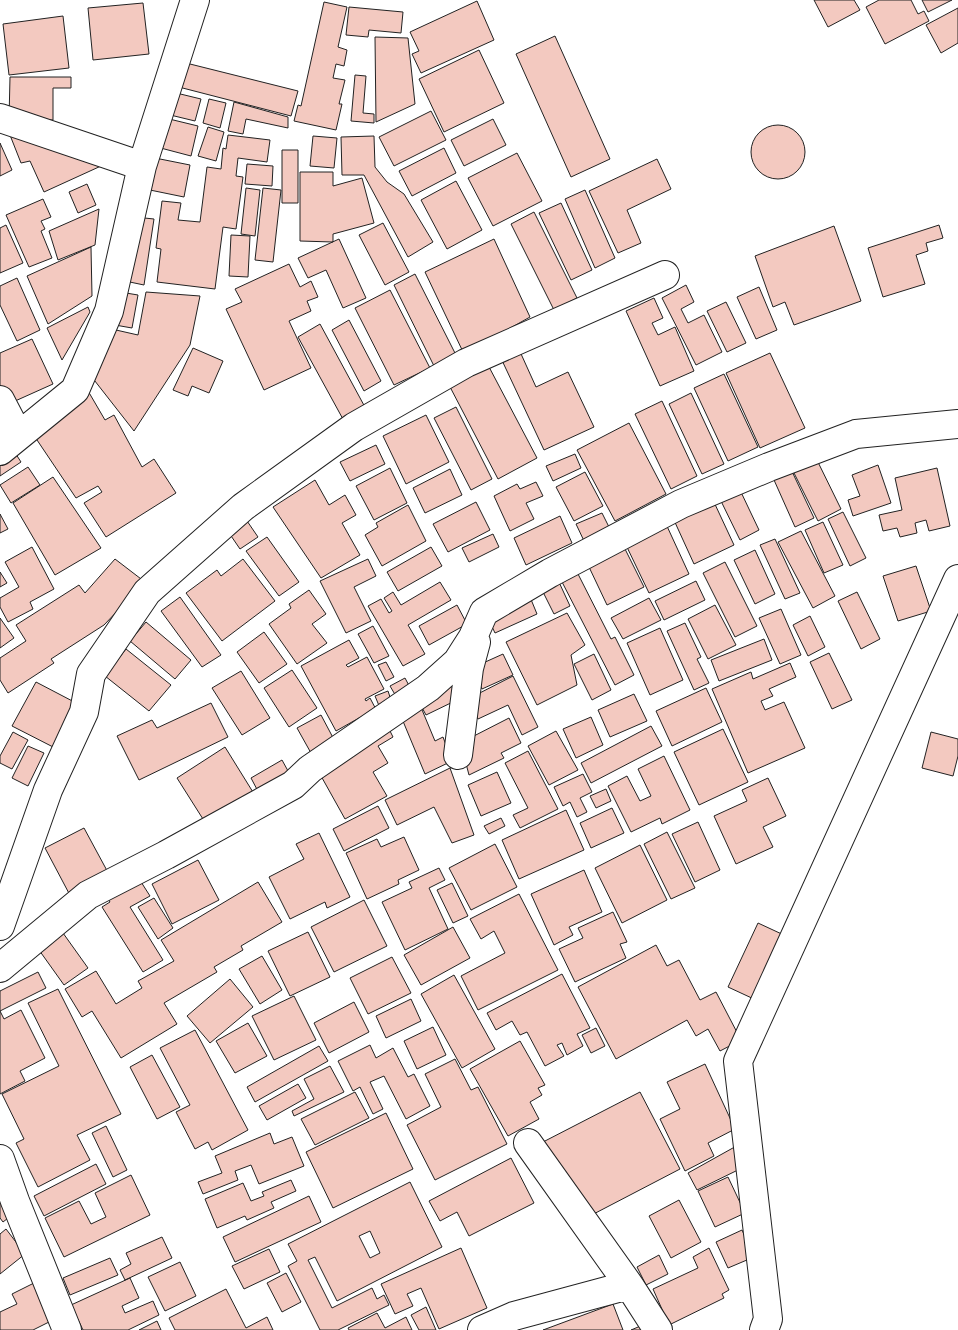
<svg xmlns="http://www.w3.org/2000/svg" width="958" height="1330" viewBox="0 0 958 1330" font-family="Inter,sans-serif">
	<style>
		.building { fill: #f3c9c0; stroke: #222; fill-rule: evenodd }
		.lines { fill: none; stroke-linecap: round; stroke-linejoin: round }
		.minor-casing { stroke: #222; stroke-width: 30 }
		.minor { stroke: #fff; stroke-width: 28 }
	</style>
	<rect width="100%" height="100%" fill="#fff"/>
	<!-- building -->
	<path class="building" d="M814,0H854L860,10L828,27Z
		M879,0H911L918,14L924,11L929,21L885,44L866,7Z
		M922,0H952L928,12Z
		M477,1L494,40L421,73L412,54L419,51L410,32Z
		M324,2L347,7L338,47L347,50L344,66L336,64L333,78L345,80L339,104H342L336,130L294,121L298,105L301,106Z
		M143,3L149,54L93,60L88,8Z
		M349,7L403,12L401,33L369,30L368,37L346,35Z
		M958,8V43L941,53L926,25Z
		M63,16L69,68L9,75L3,24Z
		M555,36L610,159L571,177L516,54Z
		M375,37L408,38L415,104L376,122Z
		M479,50L504,103L444,132L419,79Z
		M178,61L298,91L291,116L171,85Z
		M355,75L366,76L363,113L374,114V123L351,121Z
		M10,77H71V88H53V120H9Z
		M168,91L201,99L195,121L162,113Z
		M209,99L226,103L220,128L203,123Z
		M234,102L288,117V128L246,119L243,134L228,131Z
		M431,111L446,140L394,166L379,137Z
		M161,117L198,126L191,156L153,146Z
		M493,119L506,145L464,166L451,140Z
		M751 152a27 27 0 1 1 54 0a27 27 0 1 1-54 0Z
		M208,127L224,132L216,161L198,156Z
		M8,130L101,166L44,192L30,161L21,163Z
		M228,135L270,140L267,162L238,158L236,176L243,177L236,229L223,227L215,289L157,282L161,249L156,248L162,201L181,203L178,220L200,222L207,167L221,169L223,148L226,149Z
		M313,136L337,138L334,168L310,166Z
		M374,136L375,167L387,182L404,194L433,242L408,257L364,175H342L341,137Z
		M0,143L12,170L0,176Z
		M444,148L456,173L412,196L399,171Z
		M282,150H298V203H282Z
		M517,153L542,201L493,226L468,178Z
		M150,157L190,165L184,197L145,189Z
		M657,159L671,189L627,210L641,243L618,253L589,191Z
		M247,164L273,166L272,186L245,184Z
		M300,172H333V186L362,178L374,223L333,234V242L300,241Z
		M456,181L482,230L447,249L421,200Z
		M87,184L96,205L78,213L69,192Z
		M246,188L260,190L255,236L241,234Z
		M263,188L281,190L273,262L255,260Z
		M585,190L615,258L595,268L565,199Z
		M43,199L51,217L41,221L45,229L41,231L52,258L29,267L6,215Z
		M561,203L592,270L571,280L539,213Z
		M99,209L95,245L58,260L49,231Z
		M534,212L577,298L554,310L511,224Z
		M135,217L154,219L144,285L125,281Z
		M383,223L409,272L385,285L359,235Z
		M6,225L23,263L0,273V228Z
		M939,225L943,238L926,243L928,251L916,255L925,284L883,297L868,248Z
		M834,226L861,301L794,325L785,302L773,307L755,256Z
		M231,235L250,236L248,277L229,276Z
		M339,239L366,298L343,308L326,270L308,278L298,258Z
		M494,239L530,317L464,354L425,272Z
		M91,247L92,296L48,324L27,276Z
		M289,264L300,287L311,281L318,297L307,301L311,311L289,321L311,368L264,390L226,309L242,302L235,289Z
		M415,274L456,355L434,366L394,285Z
		M17,278L40,330L17,341L0,305V286Z
		M686,285L694,302L681,309L688,323L704,315L722,352L696,365L662,298Z
		M759,287L777,330L756,339L737,297Z
		M390,290L430,368L394,385L355,308Z
		M120,292L138,295L132,328L115,325Z
		M146,292L200,296L190,345L134,431L91,376L116,330L138,335Z
		M654,298L663,318L652,323L658,335L675,327L694,371L660,386L626,311Z
		M726,302L746,343L727,352L707,311Z
		M88,307L90,312L62,360L47,328Z
		M349,320L381,381L364,391L332,330Z
		M320,324L366,409L344,421L298,337Z
		M32,339L53,384L4,406L0,397V353Z
		M517,345L536,387L568,372L594,427L544,450L499,354Z
		M193,348L223,361L209,393L192,386L188,396L173,390Z
		M770,353L805,428L760,448L726,373Z
		M488,365L537,458L498,479L449,385Z
		M724,374L758,447L728,461L694,388Z
		M84,384L105,420L114,415L142,467L154,459L176,493L106,537L84,503L102,492L98,486L76,498L35,437Z
		M691,393L724,464L702,474L669,404Z
		M662,401L697,476L671,489L635,414Z
		M456,407L492,479L471,490L434,418Z
		M426,415L449,462L406,484L383,436Z
		M629,423L666,494L615,521L577,450Z
		M376,445L385,464L350,481L340,462Z
		M12,448L21,462L0,476V456Z
		M575,454L581,468L553,481L546,466Z
		M814,454L841,509L818,521L790,465Z
		M788,463L814,518L795,527L770,471Z
		M878,465L891,503L853,516L848,500L860,496L852,475Z
		M28,467L40,485L11,503L0,485Z
		M390,468L407,503L374,520L356,486Z
		M937,468L950,526L929,531L926,520L915,523L917,533L900,537L897,528L883,531L879,515L902,510L895,478Z
		M450,469L462,495L425,513L413,488Z
		M585,472L603,506L574,521L556,487Z
		M53,477L101,548L55,575L13,503Z
		M315,480L329,505L345,495L356,515L342,523L360,555L321,578L273,507Z
		M536,482L543,496L526,503L534,519L510,531L494,496L517,484L520,489Z
		M740,490L759,530L740,540L720,499Z
		M713,500L734,545L694,564L673,518Z
		M476,502L490,530L448,552L433,524Z
		M408,505L426,541L382,566L365,535L378,527L376,523Z
		M843,512L866,558L850,566L828,519Z
		M602,513L611,531L585,543L576,524Z
		M0,514L8,529L0,533Z
		M560,516L572,543L526,565L514,538Z
		M245,518L258,537L240,549L227,530Z
		M823,522L843,565L824,573L805,530Z
		M666,524L689,574L649,593L625,543Z
		M801,531L835,596L813,608L778,542Z
		M493,534L499,547L469,562L462,548Z
		M267,537L299,582L279,596L246,551Z
		M775,539L800,593L785,599L760,545Z
		M32,547L54,589L30,602L33,609L8,622L0,607V598L19,587L5,562Z
		M431,547L442,566L398,591L387,572Z
		M625,549L644,587L607,605L589,567Z
		M755,550L775,594L755,604L734,560Z
		M115,559L145,582L104,625L51,659L54,663L8,693L0,680V658L26,641L16,625L79,585L85,593Z
		M243,559L275,601L222,641L186,593L217,570L221,576Z
		M368,559L376,576L354,587L371,621L346,633L320,581Z
		M725,562L757,626L735,637L703,573Z
		M916,566L931,611L898,621L883,576Z
		M0,572L7,583L0,587Z
		M577,572L611,639L615,637L634,675L615,685L561,580Z
		M558,580L570,606L554,614L541,588Z
		M696,581L705,600L664,620L655,601Z
		M440,582L451,600L408,625L425,654L403,666L368,606L381,599L389,613L392,611L384,598L393,592L401,605Z
		M309,590L326,614L312,624L327,643L297,664L269,624L291,608L289,604Z
		M857,592L880,639L861,649L838,601Z
		M180,597L221,655L202,667L161,611Z
		M530,597L537,614L495,633L487,616Z
		M649,598L661,620L623,639L611,618Z
		M457,605L467,624L429,645L419,626Z
		M715,605L736,645L708,659L688,619Z
		M781,609L801,655L780,664L759,618Z
		M567,613L585,645L571,655L577,685L537,705L506,642Z
		M810,616L825,647L808,656L793,625Z
		M0,618L14,638L0,648Z
		M146,622L191,660L175,679L130,641Z
		M685,623L701,657L697,659L709,683L694,690L667,631Z
		M373,626L389,656L374,663L358,634Z
		M660,628L683,680L650,695L627,643Z
		M264,632L287,664L259,683L237,652Z
		M764,639L772,660L719,681L711,660Z
		M349,640L359,658L346,665L348,667L367,657L384,689L365,699L366,701L370,698L380,717L359,718L336,731L301,666Z
		M126,649L171,685L149,711L105,676Z
		M829,653L852,700L832,709L810,662Z
		M503,654L513,675L482,689L472,668Z
		M594,654L611,690L592,700L574,664Z
		M386,662L394,677L386,681L378,665Z
		M790,663L796,677L769,689L773,696L761,701L765,710L784,702L805,748L748,773L712,689L751,672L753,679Z
		M292,670L317,708L289,727L264,688Z
		M241,671L270,718L242,735L212,688Z
		M513,676L538,727L522,735L508,705L478,719L468,699Z
		M405,678L414,695L400,703L390,686Z
		M36,682L80,705L57,749L12,726Z
		M452,683L459,699L426,715L418,700Z
		M706,688L722,722L672,746L656,711Z
		M388,691L392,703L380,708L375,696Z
		M634,694L647,721L610,737L598,710Z
		M211,703L228,737L139,780L117,736L152,720L157,728Z
		M420,705L435,741L443,737L452,761L425,774L400,714Z
		M321,715L339,749L316,762L297,728Z
		M591,717L603,745L576,758L563,729Z
		M509,718L521,743L501,753L504,758L469,775L463,752L468,739Z
		M387,725L393,737L378,746L388,763L373,772L387,796L345,819L316,767Z
		M651,726L662,746L591,783L581,763Z
		M723,729L748,782L699,805L674,752Z
		M556,731L578,770L549,785L528,746Z
		M13,732L28,740L12,769L0,763V756Z
		M931,732L958,739V756L953,776L922,768Z
		M28,746L44,753L28,786L12,778Z
		M225,747L256,797L208,827L177,778Z
		M528,751L558,809L520,828L513,815L528,808L505,763Z
		M664,756L690,810L662,824L660,818L631,832L608,786L627,776L640,801L651,796L638,769Z
		M282,760L293,780L261,797L251,778Z
		M450,768L474,835L452,843L434,807L397,825L385,800Z
		M497,772L511,803L481,816L468,785Z
		M583,774L592,792L580,798L587,812L577,817L570,802L563,806L554,787Z
		M768,778L786,816L763,827L773,847L736,864L714,816L747,801L742,790Z
		M606,789L611,801L596,808L590,796Z
		M378,806L389,828L344,851L333,829Z
		M612,808L624,833L591,848L580,823Z
		M566,810L584,850L519,879L502,840Z
		M501,818L505,826L489,834L484,826Z
		M698,822L720,870L695,882L672,834Z
		M84,828L111,878L72,899L45,848Z
		M667,832L695,888L671,899L644,844Z
		M319,833L350,897L327,908L325,902L290,919L269,877L304,859L296,844Z
		M404,837L419,870L398,880L399,884L367,899L346,853L377,839L381,847Z
		M495,844L517,887L471,910L449,868Z
		M640,845L667,900L622,923L595,868Z
		M198,860L219,900L172,924L152,884Z
		M439,868L445,880L429,888L448,929L405,950L382,902L412,888L409,882Z
		M584,870L602,912L569,927L573,935L554,945L531,894Z
		M136,874L150,896L130,907L163,960L143,972L102,907L110,902L105,894Z
		M258,882L282,922L241,946L243,950L214,967L217,972L164,1003L177,1024L121,1058L92,1011L82,1017L65,989L96,971L116,1004L142,988L138,981L174,961L161,940Z
		M452,883L468,916L453,923L437,890Z
		M519,894L558,970L478,1010L461,976L505,953L494,931L481,939L470,919Z
		M154,898L173,928L158,939L138,907Z
		M364,900L387,946L334,972L311,927Z
		M613,912L627,942L620,944L626,958L575,982L559,949L583,938L578,928Z
		M758,923L786,936L756,1000L728,987Z
		M453,927L470,958L421,985L404,955Z
		M308,932L330,977L290,996L268,951Z
		M63,933L88,968L64,985L39,950Z
		M656,945L667,966L679,960L700,1000L716,992L741,1040L720,1051L708,1029L696,1036L687,1020L616,1059L578,987Z
		M262,956L282,990L260,1004L239,969Z
		M392,957L411,993L368,1014L350,978Z
		M38,972L46,988L0,1011V991Z
		M562,974L590,1028L577,1034L583,1046L567,1055L562,1043L557,1045L564,1056L545,1066L527,1032L520,1035L512,1021L496,1030L487,1013Z
		M454,975L495,1049L462,1068L421,994Z
		M230,979L253,1007L210,1043L187,1016Z
		M58,989L121,1114L77,1135L90,1160L38,1187L16,1143L24,1139L2,1094L59,1066L28,1003Z
		M294,996L316,1040L274,1060L252,1016Z
		M411,999L421,1021L386,1038L376,1016Z
		M354,1002L369,1032L329,1053L314,1023Z
		M21,1010L45,1058L20,1071L25,1081L0,1094V1011L4,1019Z
		M248,1023L267,1056L235,1073L216,1041Z
		M433,1027L446,1055L417,1069L404,1041Z
		M596,1028L605,1046L591,1053L582,1035Z
		M195,1030L248,1130L212,1150L208,1142L195,1149L176,1112L190,1105L160,1048Z
		M520,1041L545,1085L538,1088L542,1095L530,1102L539,1119L508,1136L470,1069Z
		M370,1045L376,1058L393,1048L408,1077L414,1074L430,1106L406,1119L384,1076L370,1082L383,1109L373,1114L360,1087L353,1091L338,1061Z
		M319,1046L328,1061L255,1102L247,1087Z
		M152,1055L180,1107L157,1119L130,1067Z
		M455,1059L471,1090L478,1087L507,1144L435,1180L407,1125L441,1107L425,1074Z
		M705,1064L735,1129L708,1143L714,1156L685,1171L660,1119L680,1109L667,1082Z
		M330,1066L344,1092L294,1116L292,1111L314,1099L304,1079Z
		M298,1084L306,1098L267,1120L259,1106Z
		M355,1092L369,1118L315,1145L301,1119Z
		M640,1092L680,1169L584,1219L543,1142Z
		M386,1113L413,1169L333,1208L306,1152Z
		M106,1126L127,1170L113,1177L92,1133Z
		M270,1133L274,1144L292,1137L304,1166L259,1184L251,1165L235,1171L238,1180L203,1194L198,1182L222,1173L215,1156Z
		M740,1144L742,1168L697,1190L688,1173Z
		M511,1158L534,1203L469,1236L457,1212L440,1221L429,1201Z
		M96,1164L106,1184L44,1216L34,1196Z
		M131,1175L150,1215L64,1257L45,1218L79,1201L91,1224L106,1217L95,1193Z
		M728,1177L745,1213L715,1227L698,1191Z
		M291,1180L296,1191L271,1202L274,1208L247,1220L245,1216L217,1228L205,1199L243,1183L251,1201L264,1196L262,1192Z
		M410,1182L442,1247L337,1301L315,1257L308,1260L332,1308L372,1288L377,1299L384,1295L389,1305L338,1330H320L288,1266L297,1261L288,1244ZM370,1231L380,1253L370,1258L359,1236Z
		M0,1190L17,1211L3,1222L0,1218Z
		M309,1196L321,1222L235,1262L223,1237Z
		M679,1200L701,1242L671,1258L649,1216Z
		M6,1229L25,1254L0,1274V1234Z
		M742,1230L754,1257L728,1268L716,1242Z
		M162,1237L172,1258L125,1280L120,1270L131,1264L126,1253Z
		M461,1248L487,1308L439,1329L421,1288L407,1294L413,1306L395,1314L381,1284Z
		M709,1248L729,1290L722,1294L724,1298L669,1325L653,1289L698,1268L693,1257Z
		M269,1249L280,1272L244,1289L232,1266Z
		M659,1255L668,1274L646,1285L637,1267Z
		M110,1258L118,1275L70,1295L63,1278Z
		M180,1262L196,1296L165,1311L148,1277Z
		M286,1273L301,1302L282,1312L267,1283Z
		M130,1278L139,1298L122,1306L125,1313L153,1301L159,1315L128,1330H83L71,1305Z
		M40,1280L59,1317L33,1330H0V1312L17,1304L12,1294Z
		M226,1289L246,1328L267,1317L273,1330H175L169,1318Z
		M613,1304L623,1330H543Z
		M426,1307L436,1330H419L411,1315Z
		M377,1313L385,1328L406,1317L412,1330H349L348,1328Z
		M157,1321L161,1330H139Z
		M650,1322L653,1330H631Z"/>
	<g class="lines">
		<defs>
			<path id="minor" d="M0,118L142,166
				M0,400L13,425L0,438
				M0,451L75,390L109,311L142,166L195,0
				M458,755L469,668L476,642
				M0,926L48,790L84,712L91,674L147,592L243,507L354,427L466,363L665,275
				M0,968L88,895L166,855L293,785L310,769L428,688L457,662L473,637L484,612L550,573L681,504L769,467L856,434L958,424
				M528,1143L629,1285
				M0,1159L15,1201L67,1330
				M482,1330L514,1316L629,1285L658,1330
				M764,1330L768,1319L738,1061L958,579"/>
		</defs>
		<!-- minor casing -->
		<use href="#minor" class="minor-casing"/>
		<!-- minor -->
		<use href="#minor" class="minor"/>
	</g>
</svg>
